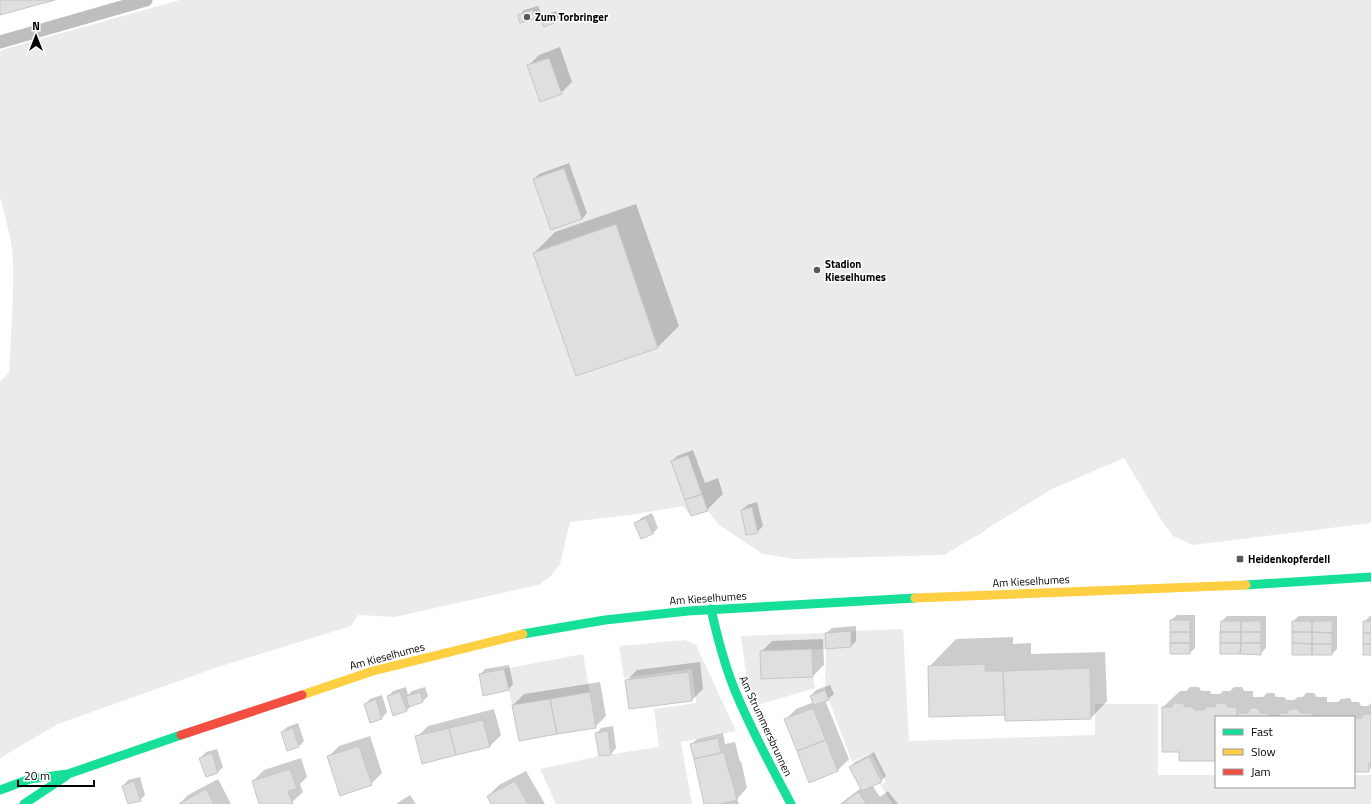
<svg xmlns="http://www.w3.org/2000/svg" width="1371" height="804" viewBox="0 0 1371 804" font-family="'Titillium Web',sans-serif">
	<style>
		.green { fill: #ebebeb }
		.shadow { fill: #0003 }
		.building { fill: #dfdfdf; stroke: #c6c6c6 }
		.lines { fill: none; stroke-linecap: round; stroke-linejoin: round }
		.lane { stroke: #bebebe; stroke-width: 13 }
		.fast { stroke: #16e098; stroke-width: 9 }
		.slow { stroke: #ffcf43; stroke-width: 9 }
		.jam { stroke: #f24e42; stroke-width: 9 }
		.poi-dot { fill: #595959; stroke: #fff; stroke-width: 1.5 }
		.labels { text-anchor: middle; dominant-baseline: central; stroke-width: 3; stroke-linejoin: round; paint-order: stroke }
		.poi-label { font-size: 11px; font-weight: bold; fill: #000; stroke: #fff; text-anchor: start }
		.street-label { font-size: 11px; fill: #000; stroke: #fff }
	</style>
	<rect width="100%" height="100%" fill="#fff"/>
	<!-- green -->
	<path class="green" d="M180,0H1371V523L1193,545L1173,536L1160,518L1124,458L1052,489L988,528L981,534L972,538L944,555L794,559L763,554L719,525L708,511L691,516L683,506L631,515L570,522L560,564L550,577L538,585L395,617L358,615L351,626L218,667L58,724L0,758V381L9,373C11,335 14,298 13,260C12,239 5,217 0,197V51L5,49Z
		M903,629L909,741L1095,735V704H1158V775H1216V787H1354V775H1371V804H893L880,785L886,782L871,753L852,762L825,690L826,649L760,652L761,679L813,677L815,688L758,705L747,680L741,636L825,633L826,649L851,647V631Z
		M685,640L696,645L736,731L681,742L692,804H556L540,769L599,756L659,747L654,709L696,703L692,669L624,678L619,646Z
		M583,654L590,692L512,705L504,669Z"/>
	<!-- shadow -->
	<path class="shadow" d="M538,6L541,12L535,17L519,16L524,10Z
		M556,11L559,17L554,22L544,26L542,20L548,14Z
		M560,47L572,82L561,93L528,66L539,55Z
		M569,163L587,213L582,219L552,229L534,179L539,174Z
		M636,204L679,326L658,347L576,375L534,253L555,232Z
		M693,450L705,483L718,478L723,494L707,510L672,461L677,456Z
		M757,502L763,526L757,532L742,510L747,505Z
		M652,513L658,528L653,533L642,538L636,523L641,518Z
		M1177,615H1195V648L1190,653L1171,620Z
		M1227,616H1266V648L1260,654L1222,621Z
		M1299,616H1337V649L1332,654L1293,621Z
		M1370,616H1371V654L1364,622Z
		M856,626V641L851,646L827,648L826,633L832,628Z
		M1013,637V644L1031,643V654L1105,652L1107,701L1091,718L1006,712L929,667L956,639Z
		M823,639L824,665L813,676L761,652L772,641Z
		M700,662L703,689L692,700L629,708L626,681L637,670Z
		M509,665L513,684L508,690L480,675L485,669Z
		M600,682L606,716L595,727L513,705L524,694Z
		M830,685L834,694L828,699L825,700L849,759L838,770L810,781L785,720L796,709L814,702L811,696L816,690Z
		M406,687L408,695L412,691L425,687L428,696L423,701L412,705L407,710L388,696L393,691Z
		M1190,687H1199L1201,691H1210L1211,694H1220L1223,691H1230L1234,687H1242L1244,691H1253V697H1263L1267,693H1274L1276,697H1284L1287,700H1294L1298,697H1303L1306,693H1314L1317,697H1327V702H1338L1341,699L1350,698L1352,702H1359L1361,706H1368L1371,703V768L1368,771H1354V717H1216V760L1180,751L1163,707L1180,691H1186Z
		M382,695L387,712L382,718L370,721L365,704L370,699Z
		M494,709L501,735L490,746L417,737L428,726Z
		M298,723L304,741L299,746L287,750L282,732L287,727Z
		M613,726L616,748L611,754L599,755L596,734L601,728Z
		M723,733L725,744L735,742L740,762L741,761L747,788L737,799L739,804H705L691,745L697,739Z
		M370,736L382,773L371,784L328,757L339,746Z
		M217,749L223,767L218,772L200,758L206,752Z
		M874,752L886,776L881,781L872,785L880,797L888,791L898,804H840L861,788L850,767L855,762Z
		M301,758L307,777L300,784L303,792L290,804H260L253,781L264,770Z
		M526,771L545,804H493L488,796L499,785Z
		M140,777L145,795L140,800L123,786L128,780Z
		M218,779L231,804H179L188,795Z
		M410,795L416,804H396Z"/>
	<!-- building -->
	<path class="building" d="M0,0H55L0,15Z
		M533,10L536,18L520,23L518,15Z
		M551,16L554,23L544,27L541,20Z
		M549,58L562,94L540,102L527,65Z
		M564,168L582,219L551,230L533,179Z
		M616,224L658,348L576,376L533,253Z
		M688,455L702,494L685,500L671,461Z
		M702,494L708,511L691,516L685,500Z
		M752,507L758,533L746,535L741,510Z
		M646,518L653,534L641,539L634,523Z
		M1170,620H1190V632H1170Z
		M1221,621H1241V632H1220Z
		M1241,621H1261V632H1241Z
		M1292,621H1312V632H1292Z
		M1312,621H1333L1332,633L1312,632Z
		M1363,621H1371V633H1363Z
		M851,631V647L826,649L825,633Z
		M1170,632H1190V643H1170Z
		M1220,632H1241V643H1220Z
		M1241,632H1261V643H1241Z
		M1292,632H1312V644L1292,643Z
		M1312,632L1332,633V644H1312Z
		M1363,633H1371V644H1363Z
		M1170,643H1190V654H1170Z
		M1220,643H1241L1240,654H1220Z
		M1241,643H1261V655L1240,654Z
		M1292,643L1312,644V655H1292Z
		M1312,644H1332V655H1312Z
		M1363,644H1371V655H1363Z
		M812,649L813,677L761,679L760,651Z
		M985,664V671H1003L1005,715L929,717L928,666Z
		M1090,668L1091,719L1005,721L1003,671Z
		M504,669L509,690L483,696L479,674Z
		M689,672L692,701L629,709L625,680Z
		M825,690L829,700L814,705L810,696Z
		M400,692L407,711L393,716L387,696Z
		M420,692L423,702L409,707L406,696Z
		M590,692L596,728L557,734L550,699Z
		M376,699L382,719L370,723L364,704Z
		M550,699L557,734L519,741L512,705Z
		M1173,703H1183L1185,707H1193L1195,710H1204L1206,707H1215L1216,703H1226L1228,707H1237V717H1216V761H1179V752H1162V707H1172Z
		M813,708L826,740L797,751L784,719Z
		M1250,708H1258L1260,713H1267L1270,716H1278L1281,713H1287L1289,709H1298L1301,713H1312V717H1237V713H1248Z
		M1364,714H1371V763H1369V772H1354V718H1361Z
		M483,720L490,747L456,755L449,728Z
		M293,728L299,747L287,751L281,732Z
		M449,728L456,755L422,764L415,736Z
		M608,731L611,755L599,756L595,733Z
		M718,738L721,753L694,759L690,744Z
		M826,740L838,771L809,783L797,751Z
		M359,746L372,785L340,796L327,756Z
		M724,752L729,772H730L737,800L720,804H704L694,759Z
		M212,753L218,773L206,777L199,758Z
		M869,757L882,782L862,791L849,767Z
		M290,769L297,789L288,791L293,804H259L252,781Z
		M134,781L141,801L128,804L122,786Z
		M515,781L528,804H491L487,796Z
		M206,789L214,804H179Z
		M858,792L867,804H842L845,802Z"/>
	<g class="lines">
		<!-- lane -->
		<path class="lane" d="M0,42L146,0"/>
		<!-- fast -->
		<path class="fast" d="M1246,585L1371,577
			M711,609C717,636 724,663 734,688C750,728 771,766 791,804
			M523,634L605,620L688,611L915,598
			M0,790L30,779L68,774L181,735
			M24,804L66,776"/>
		<!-- slow -->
		<path class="slow" d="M915,598L1246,585
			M302,695L373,671L523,634"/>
		<!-- jam -->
		<path class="jam" d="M181,735L302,695"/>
	</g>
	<!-- markers -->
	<g class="poi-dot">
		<circle cx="527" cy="17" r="4"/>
		<circle cx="817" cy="270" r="4"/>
		<rect x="1236" y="555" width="8" height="8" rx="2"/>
	</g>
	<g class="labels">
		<!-- poi labels -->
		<g class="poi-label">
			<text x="535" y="17">Zum Torbringer</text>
			<text x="825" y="264">Stadion<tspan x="825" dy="13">Kieselhumes</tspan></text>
			<text x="1248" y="559">Heidenkopferdell</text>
		</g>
		<!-- street labels -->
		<g class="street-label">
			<text transform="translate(1031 581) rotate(-3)">Am Kieselhumes</text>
			<text transform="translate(708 598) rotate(-4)">Am Kieselhumes</text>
			<text transform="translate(387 656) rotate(-15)">Am Kieselhumes</text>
			<text transform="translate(766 726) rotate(65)">Am Strummersbrunnen</text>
		</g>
	</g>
	<!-- legend -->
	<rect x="1215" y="716" width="140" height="72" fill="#ffffff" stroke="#999999"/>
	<rect x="1223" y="729" width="20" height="6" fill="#16e098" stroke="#999999"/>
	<text x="1251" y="736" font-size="12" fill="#000000">Fast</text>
	<rect x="1223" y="749" width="20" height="6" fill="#ffcf43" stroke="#999999"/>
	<text x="1251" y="756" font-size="12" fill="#000000">Slow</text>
	<rect x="1223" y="769" width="20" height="6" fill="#f24e42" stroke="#999999"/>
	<text x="1251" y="776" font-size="12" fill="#000000">Jam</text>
	<!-- north arrow -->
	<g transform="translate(36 36)" stroke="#ffffff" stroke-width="3" paint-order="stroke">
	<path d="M0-3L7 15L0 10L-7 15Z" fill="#000000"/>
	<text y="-6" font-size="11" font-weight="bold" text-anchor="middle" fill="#000000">N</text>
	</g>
	<!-- scale -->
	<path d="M18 780v6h76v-6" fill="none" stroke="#000000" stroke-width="2"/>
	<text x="24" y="780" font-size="12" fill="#000000" stroke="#ffffff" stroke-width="3" paint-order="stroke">20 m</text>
</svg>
